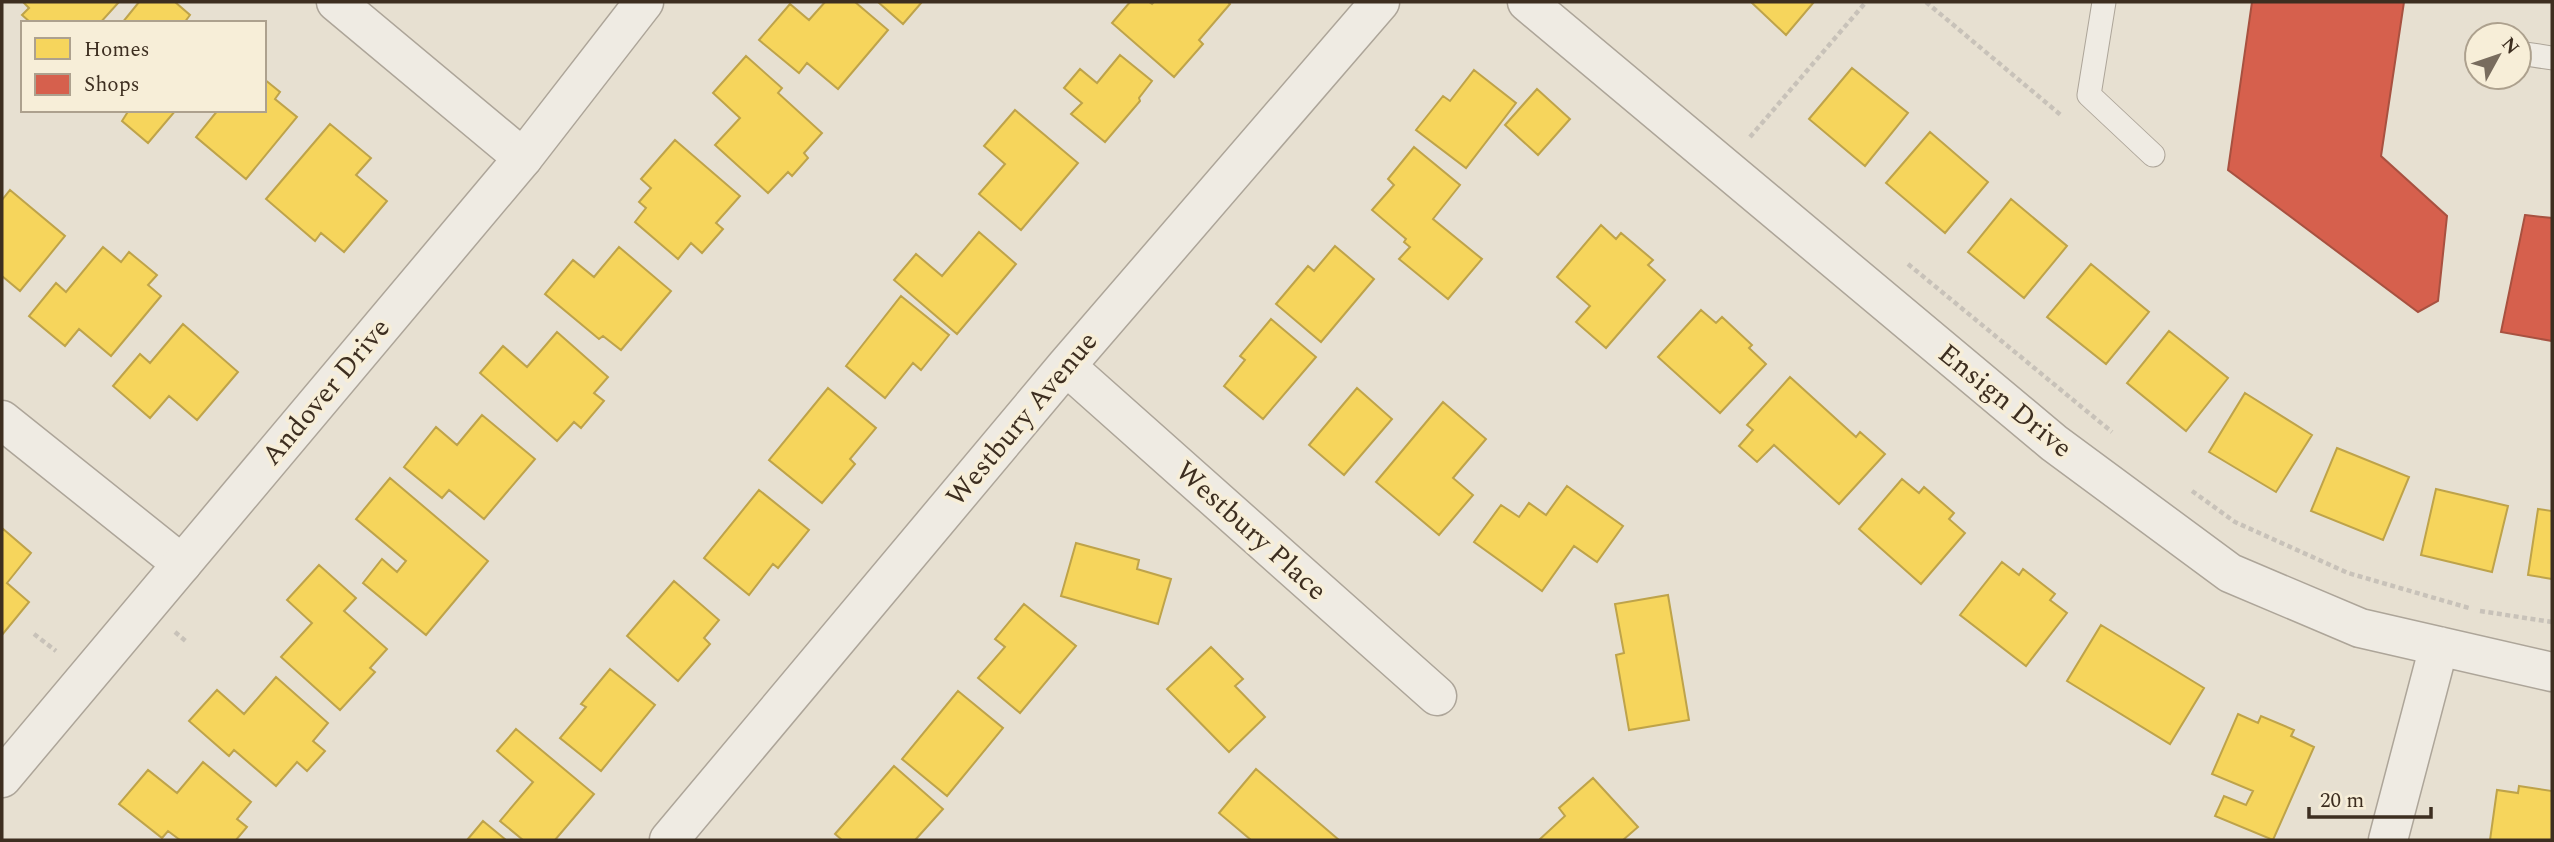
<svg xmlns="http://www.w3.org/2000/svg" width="2554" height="842" viewBox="0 0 2554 842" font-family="Spectral,serif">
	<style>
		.homes { fill: #f6d55c; stroke: #bea34a; stroke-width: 2 }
		.shops { fill: #d6604d; stroke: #a85140; stroke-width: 2 }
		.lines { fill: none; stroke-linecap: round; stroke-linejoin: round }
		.service-casing { stroke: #ada599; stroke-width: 25 }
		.minor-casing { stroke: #ada599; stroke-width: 41 }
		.tertiary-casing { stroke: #ada599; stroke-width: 41 }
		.path { stroke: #c8c2b9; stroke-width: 4.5; stroke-dasharray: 5 3.5; stroke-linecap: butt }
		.service { stroke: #efebe3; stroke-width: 23 }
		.minor { stroke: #efebe3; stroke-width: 38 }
		.tertiary { stroke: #efebe3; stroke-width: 38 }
		.labels { text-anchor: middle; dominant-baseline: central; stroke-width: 7; stroke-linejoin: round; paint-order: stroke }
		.street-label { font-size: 28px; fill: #3d2e20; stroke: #f7eed8 }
	</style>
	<rect width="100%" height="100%" fill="#e7e0d1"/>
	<!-- homes -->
	<path class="homes" d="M23,2H119L100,23H31L22,15L29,8Z
		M139,2H175L190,15L184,23H122Z
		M825,2H855L888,30L838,89L807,63L799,73L759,40L790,4L809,20Z
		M878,2H922L903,24Z
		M1130,2H1149L1152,4L1154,2H1228L1230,4L1199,40L1203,44L1174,77L1112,23Z
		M1751,2H1814L1786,35Z
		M1120,55L1152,81L1139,98L1140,101L1105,142L1071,114L1082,103L1064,88L1080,69L1097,83Z
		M746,56L782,88L778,93L822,133L804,153L808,158L792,176L788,172L768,193L715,145L740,118L713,93Z
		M1852,68L1908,113L1865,166L1809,119Z
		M1474,70L1516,103L1466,168L1416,130L1443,96L1450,101Z
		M264,79L280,92L275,99L297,117L246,179L196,137L218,110H264Z
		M1537,89L1570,119L1538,155L1505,125Z
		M129,110H176L148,143L122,121Z
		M1015,110L1078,163L1021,230L979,194L1005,164L984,146Z
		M330,124L371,158L356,175L387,201L344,252L321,233L315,241L266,199Z
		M1930,132L1988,182L1945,233L1886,183Z
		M675,140L740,196L716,223L723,229L702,253L691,243L678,259L635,222L646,208L639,202L651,188L641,179Z
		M1414,147L1460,185L1433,219L1482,259L1448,299L1399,259L1410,247L1404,242L1406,239L1372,210L1394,185L1388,179Z
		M10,190L65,236L20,291L2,276V200Z
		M2011,199L2067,246L2024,298L1968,252Z
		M1601,225L1616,239L1621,233L1653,260L1648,265L1665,280L1606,348L1576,322L1590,306L1557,277Z
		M979,232L1016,264L957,334L894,280L916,254L942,276Z
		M1335,246L1374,279L1321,342L1276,304L1308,266L1314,271Z
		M103,247L121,262L129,252L157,275L148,285L161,296L111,356L79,329L65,346L29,316L56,283L66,292Z
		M619,247L671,291L621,350L603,336L599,339L545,294L573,260L594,277Z
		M2091,264L2149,312L2106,364L2047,317Z
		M901,296L949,335L921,370L913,363L885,398L846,366Z
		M1701,310L1716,323L1722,317L1752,345L1749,348L1766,364L1720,413L1658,357Z
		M1271,319L1316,357L1263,419L1224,386L1245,360L1240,356Z
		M183,324L238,372L197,420L169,396L150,418L113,386L140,354L150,363Z
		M2169,331L2228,378L2186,431L2127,383Z
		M557,332L608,377L594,393L604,401L581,428L574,422L557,441L480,373L503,346L527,367Z
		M1790,377L1856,437L1860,432L1885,454L1839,504L1774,445L1757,462L1739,446L1753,430L1747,425Z
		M828,388L876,428L850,459L855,464L822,503L769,460Z
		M1357,388L1392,419L1344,475L1309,445Z
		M2245,393L2312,435L2276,492L2209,452Z
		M1443,402L1486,439L1453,478L1473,495L1439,535L1376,482Z
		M482,415L535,459L484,519L449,490L442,498L404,467L436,427L457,445Z
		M2337,448L2409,477L2383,540L2311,511Z
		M390,478L488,561L426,635L363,583L382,559L397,572L406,561L356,519Z
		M1902,479L1919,493L1924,487L1954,513L1949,519L1965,533L1921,584L1859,529Z
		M1567,486L1623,526L1597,562L1574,546L1542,591L1474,542L1501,505L1519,517L1529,503L1546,515Z
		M2436,489L2508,506L2492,572L2421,555Z
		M759,490L809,530L778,568L773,564L749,595L704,558Z
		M2538,509L2552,511V579L2528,575Z
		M2,528L31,553L7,583L29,602L2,635Z
		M1076,543L1139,560L1137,569L1171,579L1158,624L1061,596Z
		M2002,562L2019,575L2023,569L2055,594L2050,600L2067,613L2026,666L1960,615Z
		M319,565L356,598L344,611L387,649L370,668L375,672L340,710L281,657L312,623L287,600Z
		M674,581L719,620L704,638L710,644L678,681L627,636Z
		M1668,595L1689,720L1629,730L1616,655L1624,653L1615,604Z
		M1024,604L1076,646L1020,713L978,678L1005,647L995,639Z
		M2101,625L2204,688L2170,744L2067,681Z
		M1211,647L1243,679L1235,686L1265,717L1229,752L1167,689Z
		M610,669L655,705L601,771L560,738L586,707L581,704Z
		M276,677L328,723L313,741L325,751L307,771L297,762L276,786L234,750L229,756L189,721L217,690L244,714Z
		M958,691L1003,728L947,796L902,759Z
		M2238,714L2258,723L2261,716L2294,730L2291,736L2314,747L2273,840L2215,816L2224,796L2246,805L2253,791L2212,774Z
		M516,729L594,794L555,840H523L500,821L533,782L497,751Z
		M203,762L251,802L237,819L247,827L236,840H180L168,831L162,838L119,804L148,770L177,793Z
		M894,766L943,809L916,839L918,840H842L835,834Z
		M1256,769L1325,828L1339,840H1251L1219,813Z
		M1593,778L1638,827L1623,840H1539L1565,816L1559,808Z
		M2519,786L2552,791V840H2490L2497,790L2518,793Z
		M483,821L506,840H467Z"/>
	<!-- shops -->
	<path class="shops" d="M2252,2H2404L2381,156L2447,216L2438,301L2418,312L2228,170Z
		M2525,215L2552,218V341L2501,332Z"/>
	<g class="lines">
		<defs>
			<path id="service" d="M2104,2L2089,95L2153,155
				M2519,53L2552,58"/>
			<path id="minor" d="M336,2L523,158
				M1527,2L2054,443L2230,573L2360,628L2552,672
				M1066,366L1437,696
				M2,420L182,564
				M669,840L1066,366L1380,2
				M2388,840L2439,646"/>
			<path id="tertiary" d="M2,778L523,158L644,2"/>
		</defs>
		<!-- service casing -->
		<use href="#service" class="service-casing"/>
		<!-- minor casing -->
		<use href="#minor" class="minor-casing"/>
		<!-- tertiary casing -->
		<use href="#tertiary" class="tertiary-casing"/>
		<!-- path -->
		<path class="path" d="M1926,2L2062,116
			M1750,137L1866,2
			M1908,264L2112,432
			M2192,491L2235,522L2348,573L2469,608
			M2480,611L2552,622
			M175,632L188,643
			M34,634L56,651"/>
		<!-- service -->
		<use href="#service" class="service"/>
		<!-- minor -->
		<use href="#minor" class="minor"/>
		<!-- tertiary -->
		<use href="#tertiary" class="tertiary"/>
	</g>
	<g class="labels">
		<!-- street labels -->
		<g class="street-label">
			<text transform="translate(326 392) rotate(-50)">Andover Drive</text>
			<text transform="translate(2005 401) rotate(39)">Ensign Drive</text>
			<text transform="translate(1022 419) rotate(-50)">Westbury Avenue</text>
			<text transform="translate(1251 531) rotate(42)">Westbury Place</text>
		</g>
	</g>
	<!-- border -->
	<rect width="2554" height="842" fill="none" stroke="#3d2e20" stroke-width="7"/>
	<!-- legend -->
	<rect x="21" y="21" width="245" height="91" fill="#f7eed8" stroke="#ada18e" stroke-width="2"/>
	<rect x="35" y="38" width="35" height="21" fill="#f6d55c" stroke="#ada18e" stroke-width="2"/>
	<text x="84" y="56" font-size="21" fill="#3d2e20">Homes</text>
	<rect x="35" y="74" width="35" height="21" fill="#d6604d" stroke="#ada18e" stroke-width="2"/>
	<text x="84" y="91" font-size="21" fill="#3d2e20">Shops</text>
	<!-- north arrow -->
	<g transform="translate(2498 56) rotate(50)"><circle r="33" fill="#f7eed8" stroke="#ada18e" stroke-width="2"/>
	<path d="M0-5L12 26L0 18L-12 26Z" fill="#786c5e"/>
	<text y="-10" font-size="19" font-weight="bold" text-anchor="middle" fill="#3d2e20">N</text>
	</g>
	<!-- scale -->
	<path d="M2309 807v10h122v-10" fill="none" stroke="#3d2e20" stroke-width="3.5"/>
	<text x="2320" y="807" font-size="21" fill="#3d2e20" stroke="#f7eed8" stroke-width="5" paint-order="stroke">20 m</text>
</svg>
